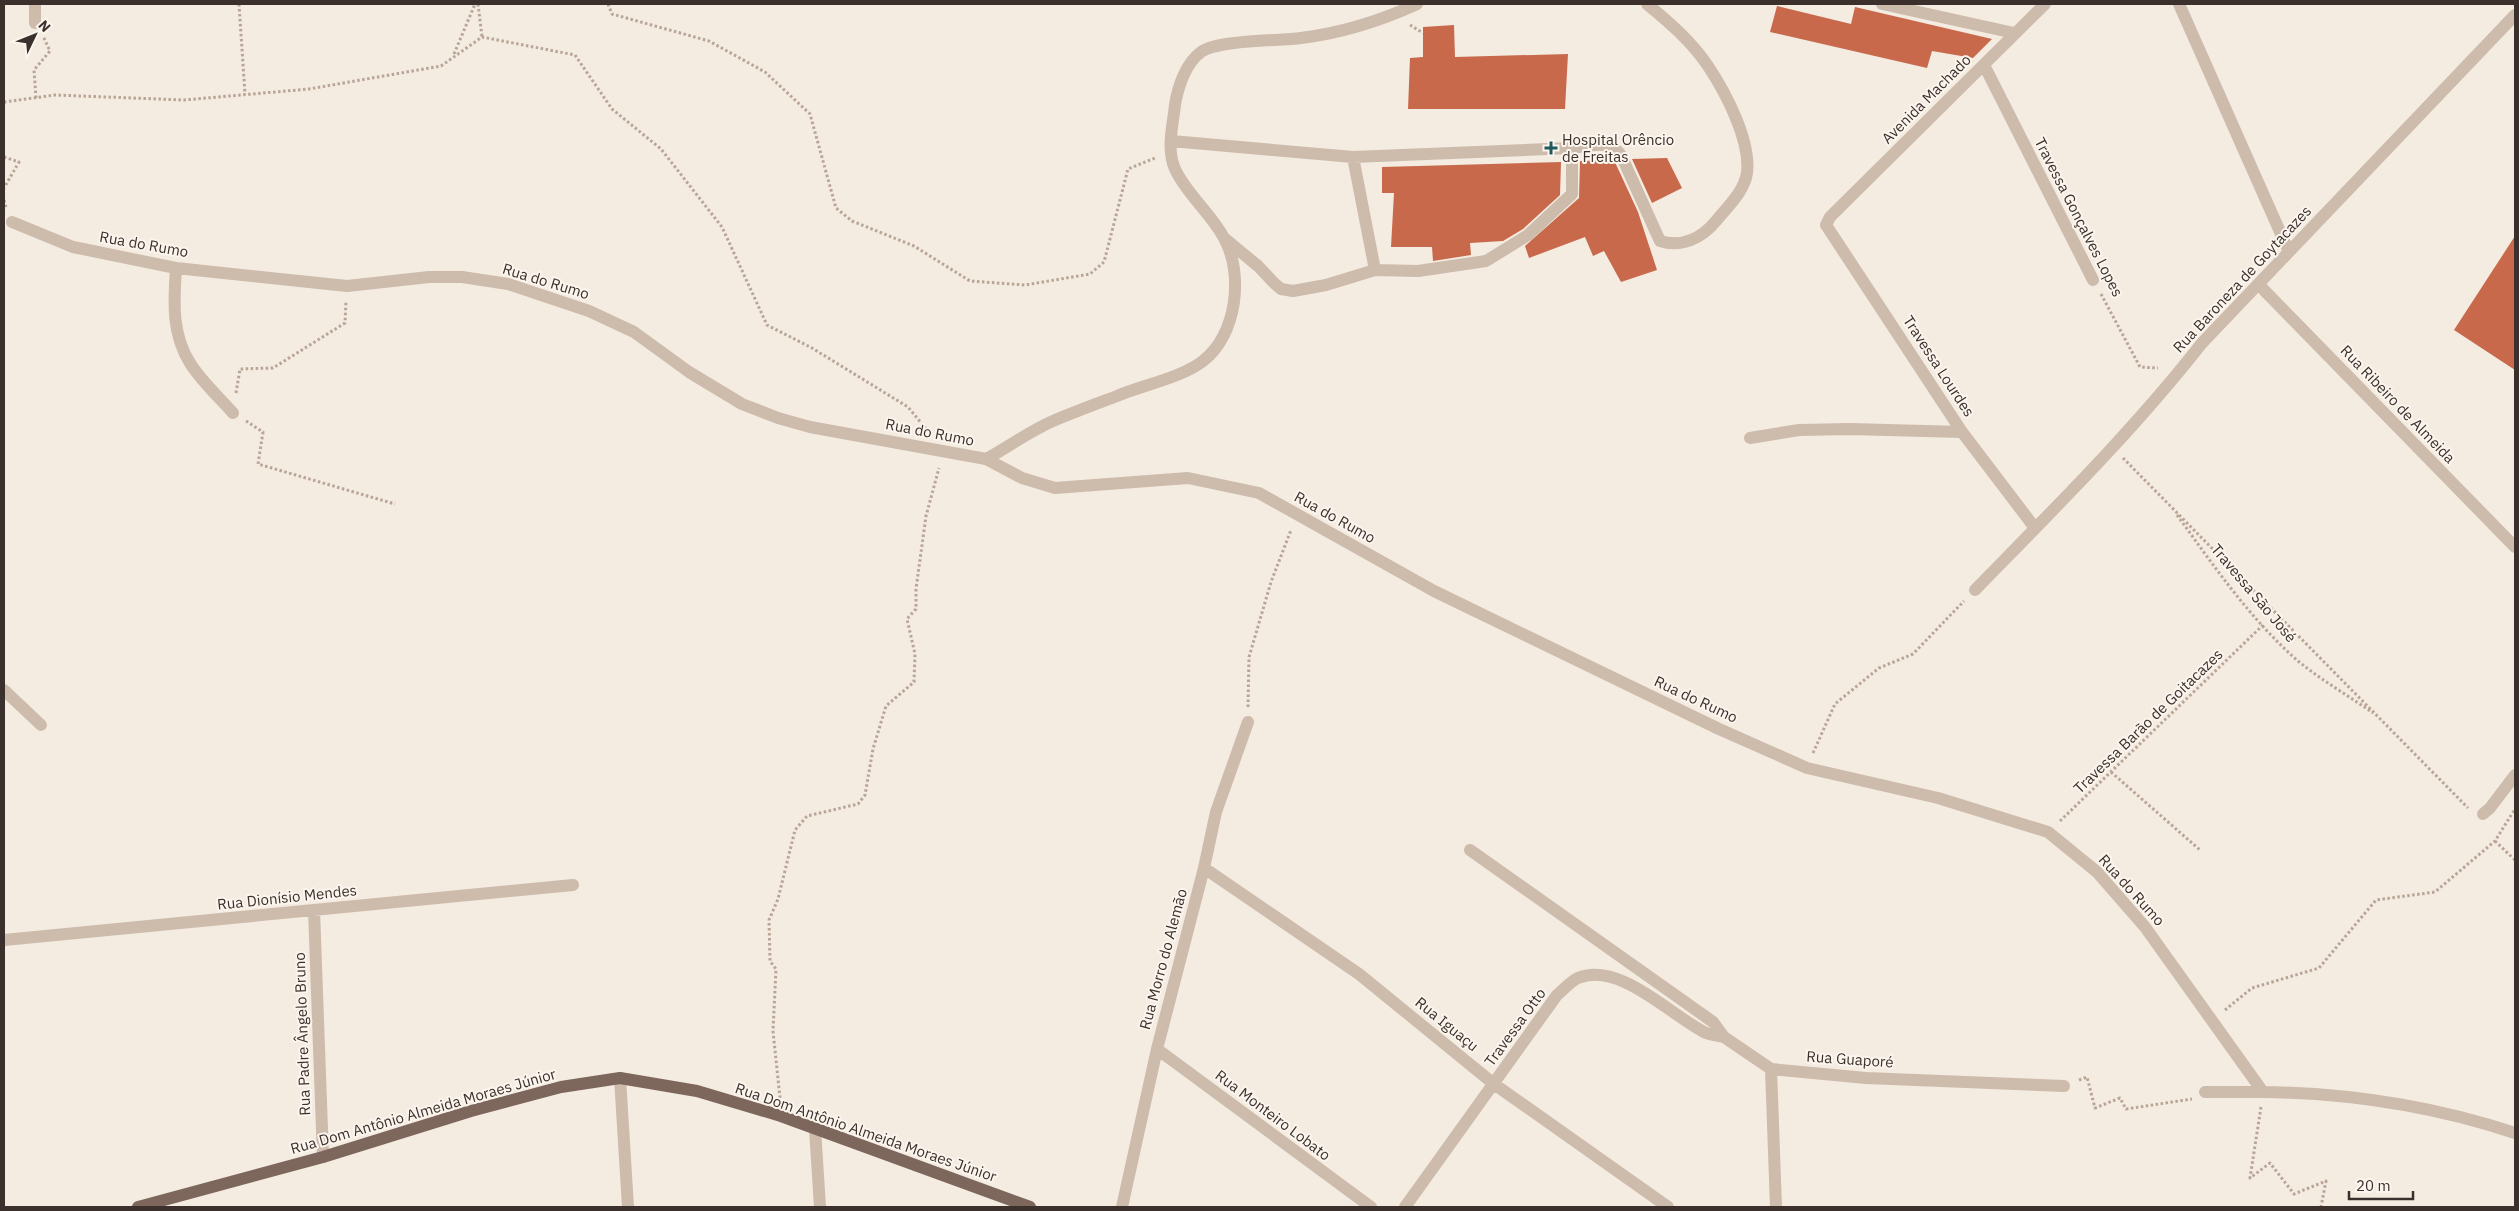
<svg xmlns="http://www.w3.org/2000/svg" width="2519" height="1211" viewBox="0 0 2519 1211" font-family="'IBM Plex Sans',sans-serif">
	<style>
		.building { fill: #c8694b }
		.lines { fill: none; stroke-linecap: round; stroke-linejoin: round }
		.path { stroke: #b9a596; stroke-width: 3; stroke-dasharray: 2.5 2.5; stroke-linecap: butt }
		.minor { stroke: #cdbbac; stroke-width: 12 }
		.major { stroke: #7d675c; stroke-width: 12 }
		.poi-dot { fill: #1f5a5e; stroke: #fbf5ee; stroke-width: 2 }
		.labels { text-anchor: middle; dominant-baseline: central; stroke-width: 4; stroke-linejoin: round; paint-order: stroke }
		.street-label { font-size: 15px; fill: #3b302b; stroke: #fbf5ee }
		.poi-label { font-size: 15px; fill: #3b302b; stroke: #fbf5ee; text-anchor: start }
	</style>
	<rect width="100%" height="100%" fill="#f4ebe1"/>
	<!-- building -->
	<path class="building" d="M1777,6L1851,24L1855,7L1992,39L1973,58L1932,51L1927,68L1770,32Z
		M1454,25L1455,57L1568,54L1565,109H1408L1410,58L1423,57V27Z
		M1667,158L1682,188L1652,203L1632,159Z
		M1614,160L1638,212L1657,270L1621,282L1604,251L1593,256L1585,237L1529,258L1525,246L1579,198L1580,161Z
		M1561,162L1560,195L1523,229L1503,241L1470,243L1471,255L1433,261L1432,247H1391L1394,193H1382V167Z
		M2515,236V370L2454,330Z"/>
	<g class="lines">
		<!-- path -->
		<path class="path" d="M239,4L245,94
			M478,4L482,37
			M608,4L612,14L709,41L765,72L810,114L836,208L852,221L914,246L970,281L1025,285L1090,274L1104,262L1128,169L1155,158
			M1410,25L1423,33
			M454,54L475,4
			M36,98L34,70L50,51L43,36
			M4,102L55,95L184,100L309,89L441,66L482,37L575,55L612,109L661,149L722,227L767,325L812,348L908,407L927,430
			M4,157L19,162L4,188
			M4,200L6,207
			M2101,294L2140,367L2158,368
			M236,393L240,369L273,368L345,323L346,301
			M246,421L263,432L258,464L395,504
			M2123,458L2468,808
			M2177,515C2214,566 2250,619 2298,661C2321,680 2349,696 2373,713
			M1248,707L1249,657L1271,582L1291,530
			M1813,753L1835,704L1879,668L1913,654L1964,601
			M2111,772L2200,850
			M2060,821L2263,625
			M2495,841L2515,860
			M2225,1010L2252,988L2319,968L2376,900L2435,892L2495,841L2515,809
			M2079,1080L2087,1077L2095,1108L2120,1098L2126,1109L2192,1099
			M780,1098L773,1031L776,969L770,961L769,920L778,899L795,830L807,816L858,804L865,795L873,749L886,706L914,682L915,654L907,619L916,609V589L926,516L939,468
			M2261,1107L2250,1178L2270,1163L2294,1194L2326,1181L2321,1207"/>
		<!-- minor -->
		<path class="minor" d="M1882,4L2014,33
			M2179,4L2289,252
			M35,23V4
			M1984,65L2093,280
			M1171,141L1353,157L1572,148
			M1353,157L1375,270
			M12,222L73,247L176,268L347,286L429,277H462L508,284L589,311L634,332L689,372L742,404L778,418L810,427L986,459L1022,478L1055,488L1188,478L1259,493L1434,591L1719,729L1807,768L1938,798L2048,832L2097,872L2145,927L2263,1092C2350,1093 2433,1106 2515,1133
			M1224,238L1258,266L1274,283L1281,289L1293,291L1326,285L1375,270L1418,271L1486,261L1528,235L1572,194V148C1590,146 1609,139 1621,155L1660,241C1682,248 1702,238 1716,221C1728,206 1744,192 1747,173C1751,141 1726,93 1708,66C1692,42 1669,22 1647,4
			M176,268C174,300 171,333 190,363C201,381 219,397 233,413
			M2258,284L2515,547
			M1750,438L1799,430L1850,429L1962,432
			M986,459C1008,447 1030,431 1053,421C1074,412 1096,404 1117,396C1143,385 1181,378 1203,361C1237,335 1244,274 1224,238C1211,213 1187,195 1175,169C1166,149 1173,125 1175,105C1178,86 1186,63 1201,52C1218,40 1278,41 1301,38C1341,33 1380,21 1417,4
			M2035,528L1962,432L1826,225L1830,217L2045,4
			M1975,590C2053,510 2133,431 2202,343L2515,15
			M4,690L41,725
			M2483,814L2490,808L2515,775
			M1470,850L1713,1022L1724,1037L1771,1069L1866,1078L2064,1086
			M1204,868L1359,974L1494,1084L1668,1207
			M314,910L323,1157
			M4,940L573,885
			M1157,1049L1371,1207
			M1771,1069L1776,1207
			M620,1078L628,1207
			M2205,1092H2263
			M815,1129L820,1207
			M1122,1207L1157,1049L1204,868L1216,812L1248,722
			M1405,1207L1557,995C1563,990 1571,981 1578,978C1620,961 1671,1016 1706,1033C1711,1035 1718,1036 1724,1037"/>
		<!-- major -->
		<path class="major" d="M138,1207L323,1157L471,1111L561,1087L620,1078L697,1091L781,1116L1030,1207"/>
	</g>
	<!-- markers -->
	<path class="poi-dot" d="M1548.5 140.5h5v5h5v5h-5v5h-5v-5h-5v-5h5z"/>
	<g class="labels">
		<!-- street labels -->
		<g class="street-label">
			<text transform="translate(1926 99) rotate(-45)">Avenida Machado</text>
			<text transform="translate(2079 217) rotate(63)">Travessa Gonçalves Lopes</text>
			<text transform="translate(144 244) rotate(10)">Rua do Rumo</text>
			<text transform="translate(2242 279) rotate(-47)">Rua Baroneza de Goytacazes</text>
			<text transform="translate(546 281) rotate(17)">Rua do Rumo</text>
			<text transform="translate(1939 366) rotate(57)">Travessa Lourdes</text>
			<text transform="translate(2398 404) rotate(46)">Rua Ribeiro de Almeida</text>
			<text transform="translate(930 432) rotate(11)">Rua do Rumo</text>
			<text transform="translate(1335 517) rotate(29)">Rua do Rumo</text>
			<text transform="translate(2254 593) rotate(50)">Travessa São José</text>
			<text transform="translate(1696 699) rotate(25)">Rua do Rumo</text>
			<text transform="translate(2148 721) rotate(-44)">Travessa Barão de Goitacazes</text>
			<text transform="translate(2132 890) rotate(48)">Rua do Rumo</text>
			<text transform="translate(287 897) rotate(-6)">Rua Dionísio Mendes</text>
			<text transform="translate(1163 959) rotate(-75)">Rua Morro do Alemão</text>
			<text transform="translate(1447 1024) rotate(39)">Rua Iguaçu</text>
			<text transform="translate(1515 1027) rotate(-54)">Travessa Otto</text>
			<text transform="translate(302 1034) rotate(-92)">Rua Padre Ângelo Bruno</text>
			<text transform="translate(1850 1059) rotate(4)">Rua Guaporé</text>
			<text transform="translate(423 1111) rotate(-16)">Rua Dom Antônio Almeida Moraes Júnior</text>
			<text transform="translate(1273 1115) rotate(37)">Rua Monteiro Lobato</text>
			<text transform="translate(866 1132) rotate(19)">Rua Dom Antônio Almeida Moraes Júnior</text>
		</g>
		<!-- poi labels -->
		<g class="poi-label">
			<text x="1562" y="139">Hospital Orêncio<tspan x="1562" dy="17">de Freitas</tspan></text>
		</g>
	</g>
	<!-- border -->
	<rect width="2519" height="1211" fill="none" stroke="#3b302b" stroke-width="10"/>
	<!-- north arrow -->
	<g transform="translate(35 35) rotate(47)" stroke="#fbf5ee" stroke-width="4" paint-order="stroke">
	<path d="M0-4L9 19L0 12L-9 19Z" fill="#3b302b"/>
	<text y="-8" font-size="14" font-weight="bold" text-anchor="middle" fill="#3b302b">N</text>
	</g>
	<!-- scale -->
	<path d="M2349 1191v8h64v-8" fill="none" stroke="#3b302b" stroke-width="2.5"/>
	<text x="2356" y="1191" font-size="15" fill="#3b302b" stroke="#fbf5ee" stroke-width="4" paint-order="stroke">20 m</text>
</svg>
